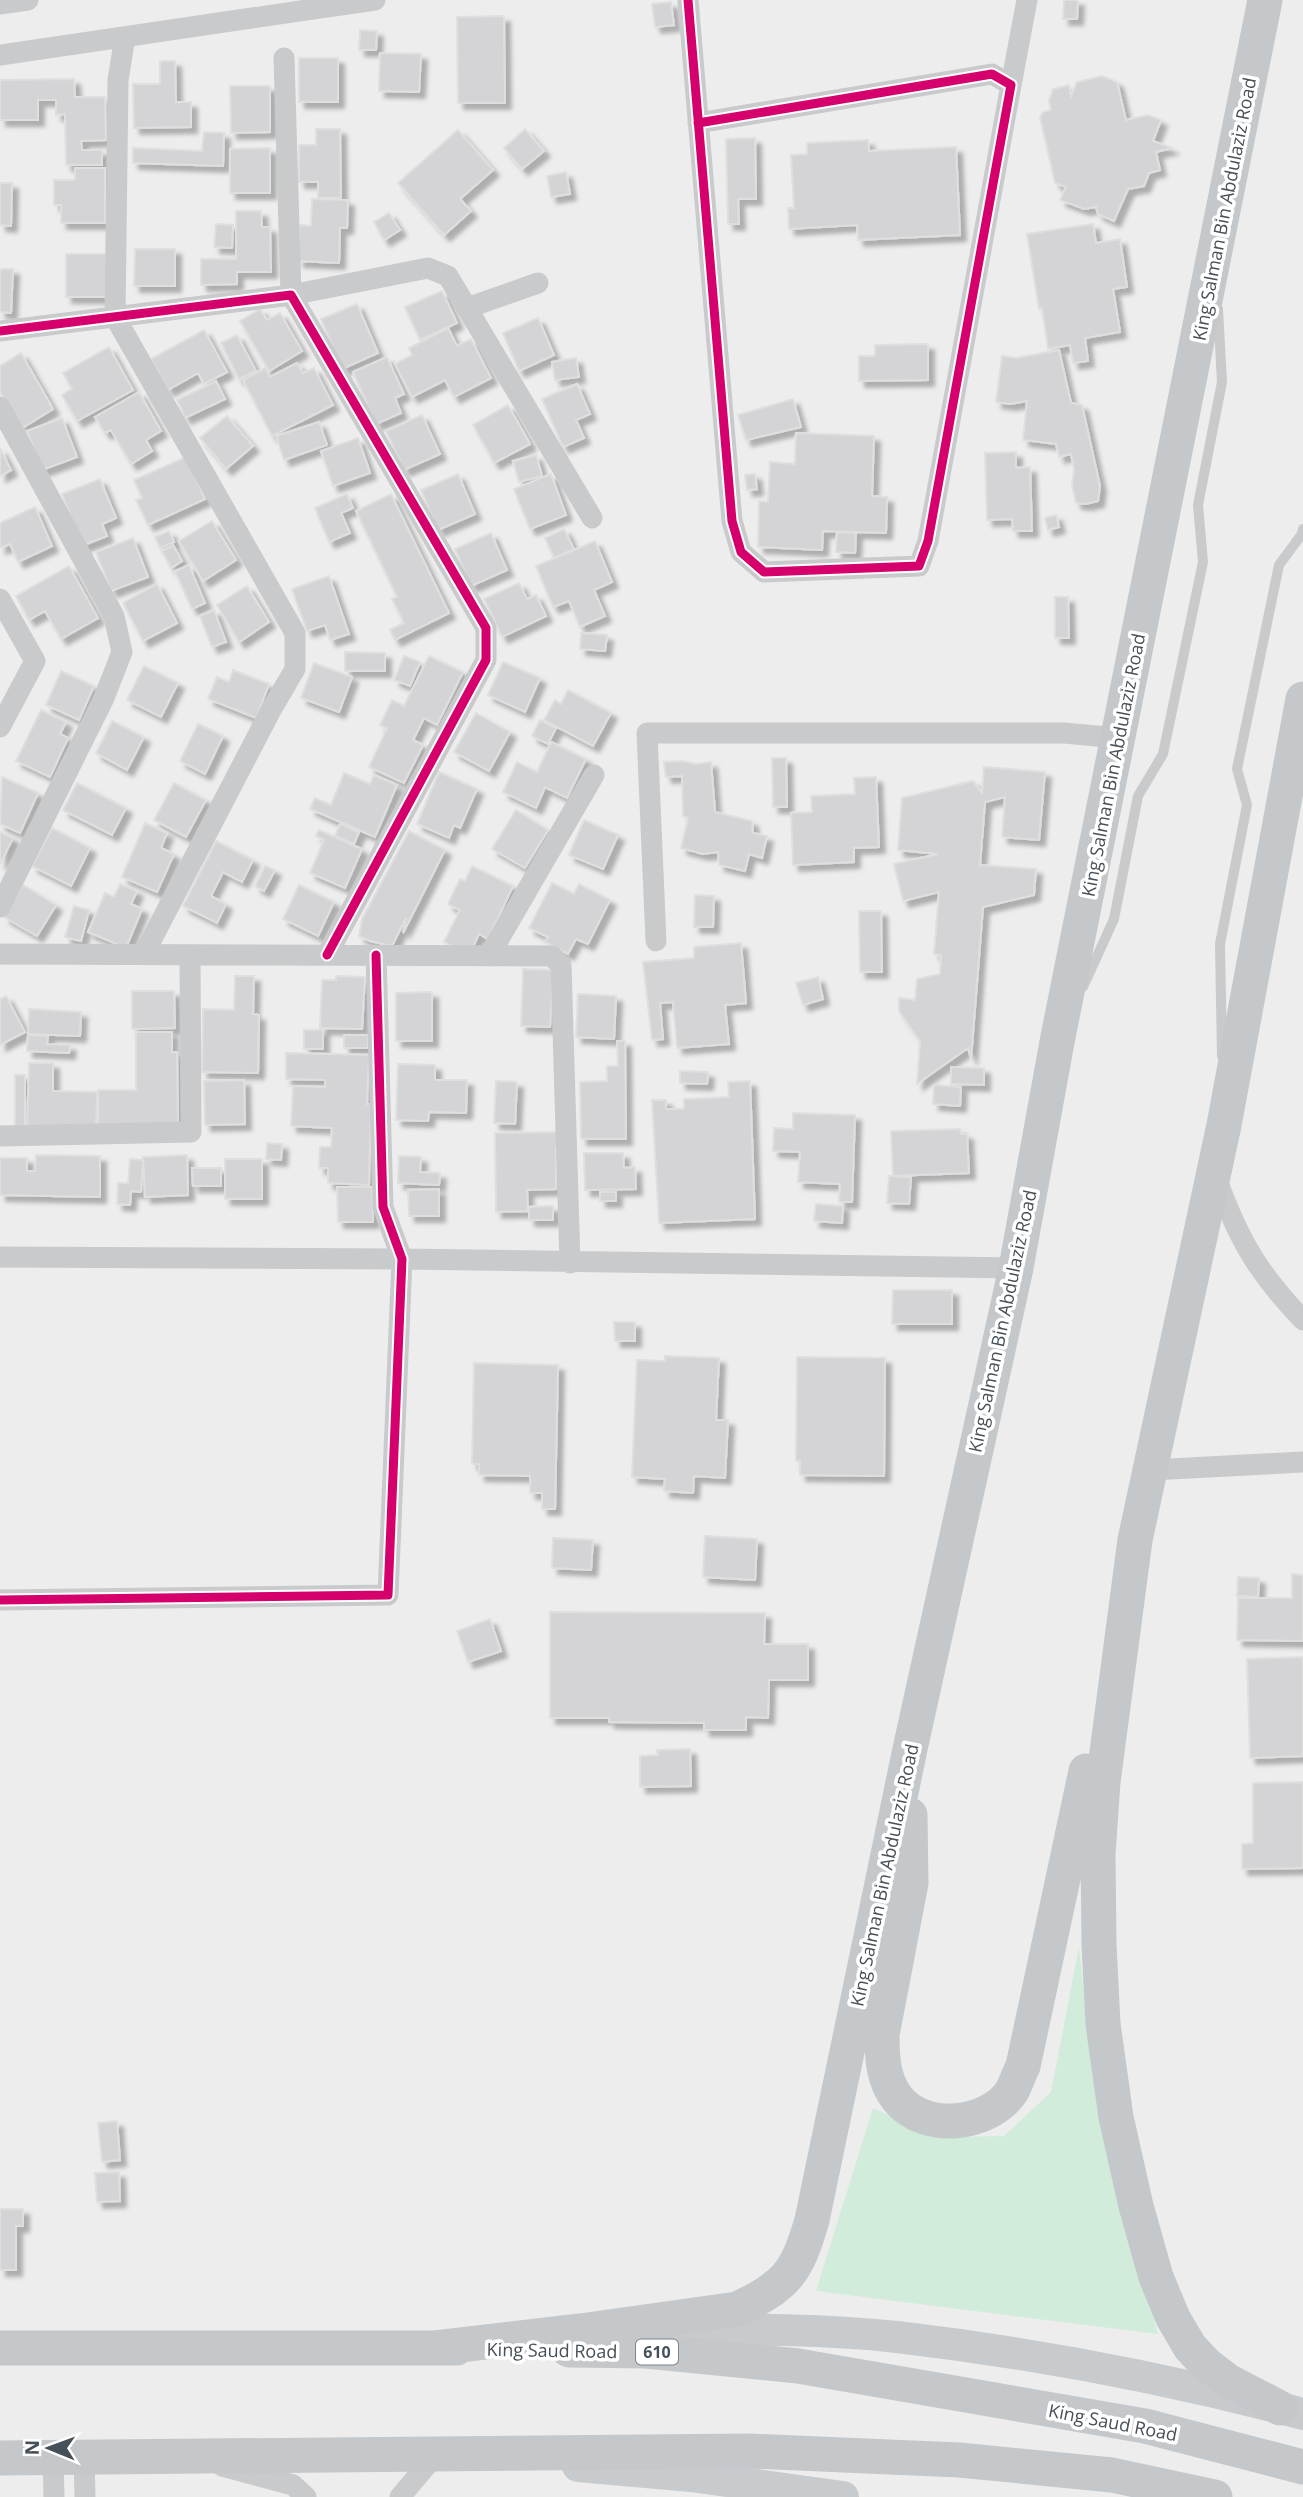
<svg xmlns="http://www.w3.org/2000/svg" width="1303" height="2497" viewBox="0 0 1303 2497" font-family="'Open Sans',sans-serif">
	<style>
		.green { fill: #d2ecdb }
		.building { fill: #d4d4d6; stroke: #dfdfe0; stroke-width: 2; filter: url(#shadow) }
		.lines { fill: none; stroke-linecap: round; stroke-linejoin: round }
		.lane { stroke: #c8cacc; stroke-width: 10 }
		.street { stroke: #c8cacc; stroke-width: 21 }
		.secondary { stroke: #c8cbce; stroke-width: 32 }
		.primary { stroke: #c4c8cb; stroke-width: 35 }
		.cycleway-casing { stroke: #fff; stroke-width: 13 }
		.cycleway { stroke: #d6006c; stroke-width: 9 }
		.labels { text-anchor: middle; dominant-baseline: central; stroke-width: 7; stroke-linejoin: round; paint-order: stroke }
		.shield { fill: #fff; stroke: #7d848b; stroke-width: 2 }
		.shield-label { font-size: 16px; font-weight: bold; fill: #455059 }
		.street-label { font-size: 18px; fill: #455059; stroke: #fff }
	</style>
	<defs>
		<filter id="shadow"><feDropShadow dx="6" dy="6" stdDeviation="2" flood-color="#0004"/></filter>
	</defs>
	<rect width="100%" height="100%" fill="#eeeded"/>
	<!-- green -->
	<path class="green" d="M1079,1947L1093,2079L1158,2334L816,2291L873,2108L940,2137L1004,2136L1051,2092Z"/>
	<!-- building -->
	<path class="building" d="M1064,0H1078L1077,19H1063Z
		M671,2L674,25L655,27L652,4Z
		M504,16L505,103H458L457,17Z
		M360,30L377,31L376,50H359Z
		M380,53L421,54L419,92L379,91Z
		M299,58H338V102H299Z
		M160,61H175L176,102H191V127L134,128L133,84H160Z
		M1102,76L1117,82L1126,120L1148,115L1161,120L1153,141L1172,148L1156,152L1160,170L1149,173L1144,186L1128,189L1114,221L1098,214L1096,207L1084,209L1060,200L1066,187L1055,183L1040,117L1043,112L1051,110L1049,100L1053,89L1069,85L1071,96L1077,82Z
		M74,79L75,97H105L106,140L81,141L82,150H102V165H66L65,114L56,115V100H38V120H0V80Z
		M230,86H270V132L231,133Z
		M316,129H340L341,198H318V182H299V145H316Z
		M525,129L544,151L522,169L504,148Z
		M458,130L493,170L460,199L471,211L444,235L398,183Z
		M204,132L224,133L223,166L133,163V148L202,151Z
		M755,138L756,199H738L739,224H728L726,139Z
		M868,140L869,151L956,147L960,235L858,240L857,225L789,229L788,208H794L791,155L807,154V143Z
		M270,148V193H230V149Z
		M75,168H105V223H61V205H54V180H75Z
		M566,172L570,194L551,197L547,176Z
		M0,183H12L11,226L0,225Z
		M312,199L348,200L347,228H340L339,263L298,261L300,225L311,226Z
		M236,211H261L262,227H270L271,272H237V284L201,285V259H236Z
		M389,213L400,230L384,240L374,222Z
		M216,224L233,225L232,248L214,247Z
		M1093,224L1096,243L1120,239L1127,287L1113,289L1120,332L1085,338L1088,361L1073,363L1070,345L1048,349L1042,308L1039,309L1027,234Z
		M135,249H175V286H134Z
		M66,254H106V297H66Z
		M0,269H13L11,313L0,312Z
		M442,291L457,323L420,340L405,307Z
		M357,304L378,353L342,369L321,319Z
		M260,309L267,320L280,313L302,351L269,371L240,321Z
		M538,318L554,355L519,371L503,333Z
		M448,328L457,346L471,339L491,378L454,397L445,380L412,397L395,364L412,355L409,348Z
		M204,330L227,372L204,384L198,373L168,390L151,359Z
		M237,335L256,371L239,379L221,343Z
		M928,344V380L859,381V356H875V345Z
		M109,347L133,390L77,421L62,395L72,389L63,373Z
		M1059,350L1071,403L1082,405L1100,486L1098,501L1086,504L1076,503L1072,485L1074,469L1071,454L1059,457L1056,444L1023,440L1027,401L1010,404L996,402L1002,356L1016,358Z
		M21,353L53,409L22,428L0,392V366Z
		M387,357L404,394L395,398L401,413L376,424L353,372Z
		M576,358L579,377L555,380L552,362Z
		M297,363L303,373L314,368L333,405L272,436L243,380L265,368L270,377Z
		M216,381L225,399L185,418L177,400Z
		M577,384L590,414L576,420L584,438L563,447L542,399Z
		M139,392L161,431L146,440L152,451L131,464L111,430L105,433L95,417Z
		M793,399L801,427L746,440L738,415Z
		M508,405L530,444L494,463L473,425Z
		M422,415L440,454L404,470L386,431Z
		M227,416L253,446L226,469L200,438Z
		M62,418L77,457L42,470L27,431Z
		M319,422L327,445L284,460L276,436Z
		M796,433L874,436L872,496L887,497L886,533L823,531L822,550L758,547L759,501L768,502L770,462L795,464Z
		M358,438L370,473L333,486L321,451Z
		M0,448L11,470L0,476Z
		M1016,452V468L1030,467L1032,531H1013L1012,519L987,520L985,453Z
		M536,455L542,476L519,482L513,461Z
		M186,457L205,499L148,525L136,500L142,498L134,480Z
		M458,474L475,514L438,530L421,490Z
		M551,474L566,515L530,529L514,489Z
		M755,474L757,489L747,490L745,475Z
		M100,479L116,518L102,524L107,536L82,546L62,494Z
		M347,494L353,508L341,513L350,533L329,542L315,508Z
		M391,494L449,613L395,640L390,630L404,623L392,599L397,597L356,511Z
		M35,507L52,546L18,562L10,544L0,548V523Z
		M1056,515L1059,527L1048,530L1045,518Z
		M212,521L236,560L203,581L179,541Z
		M564,529L574,549L554,558L545,538Z
		M169,531L174,542L160,548L155,537Z
		M837,532L856,533L855,553L836,552Z
		M491,533L507,570L471,586L455,549Z
		M133,538L148,577L111,591L96,552Z
		M595,541L612,582L594,590L605,616L580,627L569,601L553,607L536,566Z
		M173,545L182,561L171,568L162,551Z
		M189,565L205,603L192,609L175,571Z
		M69,566L98,618L61,639L45,611L29,620L16,596Z
		M329,576L349,634L330,640L325,625L307,631L292,589Z
		M519,583L527,599L536,595L546,616L502,637L484,599Z
		M157,584L177,623L143,641L123,603Z
		M247,586L269,622L239,642L217,605Z
		M1055,597H1068L1069,638H1055Z
		M214,610L226,642L212,647L200,616Z
		M581,633L607,635L605,651L580,649Z
		M345,652L385,653V671H345Z
		M404,656L420,662L410,686L394,680Z
		M429,656L463,672L437,725L424,718L413,740L423,745L404,783L369,767L387,728L380,725L392,700L404,706Z
		M503,662L540,678L525,712L488,695Z
		M314,663L352,677L339,712L301,698Z
		M144,666L178,683L161,717L127,700Z
		M233,670L269,684L256,718L208,699L217,677L229,682Z
		M61,671L94,686L79,720L46,705Z
		M568,690L611,713L593,746L544,720L555,700L561,704Z
		M41,710L66,722L60,734L68,738L50,777L16,761Z
		M476,713L510,732L489,771L454,752Z
		M540,720L556,728L548,744L532,736Z
		M112,721L144,737L127,770L96,753Z
		M198,724L223,736L205,774L180,761Z
		M551,742L586,759L567,798L545,787L536,808L503,792L517,762L537,772Z
		M772,758H786L787,807H773Z
		M682,761L696,764L711,762L715,812L752,821L753,833L767,836L762,858L749,854L745,871L719,865L718,852L703,854L681,848L688,818L683,816L682,776L666,777L664,762Z
		M984,767L1045,772L1039,840L1002,837L1005,797L985,802L980,865L1036,869L1034,895L983,907L971,1059L968,1048L917,1084L920,1041L899,1011V998L915,1000L917,979L940,974L941,955L934,954L939,892L903,901L894,864L938,854L898,850L902,798L973,781L982,793Z
		M439,772L477,789L460,828L454,825L449,838L417,824Z
		M344,773L370,784L374,775L397,785L375,837L310,809L315,798L331,805Z
		M2,777L38,793L20,833L0,824Z
		M876,777L879,847L854,848V862L793,865L791,813L812,812L811,796L855,794L854,778Z
		M77,783L126,808L112,835L63,810Z
		M174,783L206,800L186,837L154,820Z
		M516,810L548,830L525,868L492,849Z
		M584,820L618,835L603,869L569,855Z
		M145,823L167,833L161,848L174,854L157,892L122,877Z
		M340,824L359,832L354,844L335,836Z
		M52,828L90,848L71,886L32,866Z
		M319,830L362,849L345,888L310,873L324,840L316,836Z
		M409,831L445,850L403,933L406,918L392,946L370,941L359,936L362,919Z
		M0,832L13,838L0,864Z
		M216,841L253,860L242,882L223,872L211,896L226,904L217,923L183,906Z
		M265,866L275,870L264,891L255,886Z
		M472,866L513,886L488,939L479,934L469,955L444,942L460,910L448,904L460,879L465,881Z
		M552,883L574,894L579,884L610,900L588,944L576,939L568,954L545,942L548,937L529,928Z
		M120,884L137,891L131,904L142,909L126,948L88,932L105,893L114,897Z
		M23,885L56,905L37,936L4,917Z
		M299,885L334,902L318,936L283,919Z
		M695,895L714,896L713,927H694Z
		M74,906L89,910L81,941L65,937Z
		M859,911H881L882,972H860Z
		M741,943L746,1003L725,1005L729,1044L677,1048L673,1002L660,1003L663,1039L652,1040L643,962L694,958V947Z
		M523,969L553,970L550,1027L521,1026Z
		M235,976H254L253,1014L259,1015L258,1073L202,1072L203,1009L234,1010Z
		M336,976L365,977L362,1029L320,1028L322,980H336Z
		M818,977L823,999L803,1005L796,983Z
		M132,991H174L175,1028L132,1029Z
		M432,992V1041H396V993Z
		M578,994L616,996L614,1039L576,1037Z
		M6,996L25,1032L0,1045V999Z
		M29,1009L81,1012L80,1036L28,1034Z
		M304,1030H323V1049H304Z
		M136,1032H172V1052H177L178,1125L98,1129V1090H136Z
		M28,1035L48,1036L47,1044L70,1045L69,1053L27,1051Z
		M344,1035H368V1048H344Z
		M617,1041H625L626,1139H581L580,1082L607,1081V1066H618Z
		M286,1053L369,1055L367,1104H371L369,1185L328,1183V1168H319L320,1147H331L332,1128L291,1126L293,1086L325,1087V1080L286,1079Z
		M29,1063H53V1091L97,1092L96,1133L27,1129Z
		M398,1064L435,1065V1080H467L466,1113L429,1112L428,1121L396,1120Z
		M951,1067L984,1068V1085L951,1084Z
		M680,1071L708,1072L707,1084L680,1083Z
		M15,1075H25V1131H15Z
		M244,1080L245,1124L205,1125L204,1081Z
		M496,1081L517,1082L515,1124L494,1123Z
		M750,1081L755,1219L659,1223L652,1100H666V1109H684V1099L729,1097L728,1082Z
		M934,1085L961,1087L960,1106L933,1104Z
		M793,1113L855,1115L852,1202H839L840,1184L798,1182L800,1152L773,1151L774,1128L793,1129Z
		M960,1129L961,1134H967L969,1173L893,1176L891,1131Z
		M563,1132V1146L556,1147V1189L527,1190L528,1211L496,1212L495,1133Z
		M267,1143L282,1144L281,1160L266,1159Z
		M584,1153H623L624,1168L635,1167L636,1189L585,1190Z
		M36,1155L100,1156V1197L0,1195V1158H27V1171H35Z
		M187,1155L188,1195L145,1197L143,1157Z
		M399,1156L421,1157L420,1172L440,1173L439,1185L398,1183Z
		M130,1159L143,1160L141,1192L131,1191L130,1205L117,1204L118,1183H128Z
		M225,1159H262V1199H225Z
		M192,1168H221V1186H193Z
		M889,1176L911,1177L909,1204L887,1203Z
		M337,1187H372L373,1222H338Z
		M439,1189V1216H409L408,1190Z
		M600,1192H616V1201H600Z
		M816,1204L843,1206L842,1223L814,1221Z
		M553,1206V1220H529V1207Z
		M893,1290H952V1324H892Z
		M614,1322H635V1341H615Z
		M665,1356L719,1358L716,1420H728L725,1478L694,1476L693,1493L664,1491L665,1479L632,1477L637,1360L665,1361Z
		M797,1357L885,1358L884,1476L800,1475V1461H796Z
		M474,1363L558,1365L555,1509H542V1493H530V1476L479,1475V1464H472Z
		M705,1536L757,1539L755,1580L703,1577Z
		M553,1538L593,1540L591,1570L552,1568Z
		M1292,1574L1303,1575V1641L1237,1640L1238,1598H1292Z
		M1238,1577L1259,1578L1258,1597L1237,1596Z
		M550,1612L765,1613L764,1644H808V1680H769L768,1718L746,1717V1730H704V1723L609,1722V1718H550Z
		M490,1619L501,1651L468,1662L457,1631Z
		M1303,1657V1756L1250,1758L1247,1659Z
		M690,1749L691,1786L640,1787V1756L658,1755L657,1750Z
		M1303,1782V1868L1242,1869V1844L1253,1843V1783Z
		M117,2121L120,2160L102,2162L98,2123Z
		M119,2172L120,2201L97,2202L95,2173Z
		M0,2209H23V2226H16V2270H0Z"/>
	<g class="lines">
		<!-- lane -->
		<path class="lane" d="M1083,987L1114,919L1138,796L1163,754L1203,562L1198,505L1222,382L1218,309
			M1222,1056L1220,944L1247,805L1237,769L1279,565L1302,534L1303,529"/>
		<!-- street -->
		<path class="street" d="M688,0L732,521L741,552L764,572L919,566L928,541L1011,85L992,74L698,123
			M0,4L28,0
			M125,37L118,80L115,317L295,633V669L271,710L144,954
			M0,55L375,0
			M284,58L291,295L428,268L448,276L592,518
			M1011,85L1027,0
			M467,308L538,283
			M0,331L291,295L486,628V660L327,955
			M0,407L114,616L122,652L104,698L0,907
			M0,599L35,661L0,727
			M656,941L647,733H1064L1118,738
			M0,954L552,956L561,965L570,1263
			M489,956L594,775
			M0,1136L191,1132L190,955
			M1216,1177C1238,1239 1258,1273 1303,1320
			M0,1257L402,1259L1016,1268
			M1151,1470L1303,1462
			M0,1600L388,1595L402,1259L383,1207L376,955
			M53,2457L54,2497
			M84,2457L85,2497
			M222,2466L293,2485L306,2497
			M400,2497L437,2453"/>
		<!-- secondary -->
		<path class="secondary" d="M675,2330C749,2329 824,2329 897,2337C1034,2353 1170,2379 1303,2414
			M578,2466L691,2476L843,2497"/>
		<!-- primary -->
		<path class="primary" d="M910,1815L911,1883L882,2035C882,2057 883,2080 897,2098C924,2133 989,2126 1012,2091C1016,2083 1019,2074 1023,2066L1086,1771
			M0,2348H457
			M435,2348L580,2331L737,2309C787,2286 797,2272 812,2220L910,1749L1016,1268L1057,1042L1265,0
			M569,2350L646,2351L798,2366L1145,2426L1303,2467
			M1280,2408L1228,2381L1206,2364L1190,2347L1173,2318L1156,2277L1136,2206L1116,2117L1103,2024L1099,1945L1098,1854L1103,1782L1135,1540L1224,1125L1303,699
			M0,2458L749,2451L959,2460L1112,2475L1215,2497"/>
		<defs>
			<path id="cycleway" d="M688,0L732,521L741,552L764,572L919,566L928,541L1011,85L992,74L698,123
				M0,331L291,295L486,628V660L327,955
				M0,1600L388,1595L402,1259L383,1207L376,955"/>
		</defs>
		<!-- cycleway casing -->
		<use href="#cycleway" class="cycleway-casing"/>
		<!-- cycleway -->
		<use href="#cycleway" class="cycleway"/>
	</g>
	<g class="labels">
		<!-- shield labels -->
		<rect class="shield" x="636" y="2339.5" width="42" height="25" rx="5"/>
		<g class="shield-label">
			<text x="657" y="2352">610</text>
		</g>
		<!-- street labels -->
		<g class="street-label">
			<text transform="translate(1224 209) rotate(-79)">King Salman Bin Abdulaziz Road</text>
			<text transform="translate(1113 765) rotate(-79)">King Salman Bin Abdulaziz Road</text>
			<text transform="translate(1002 1321) rotate(-78)">King Salman Bin Abdulaziz Road</text>
			<text transform="translate(884 1875) rotate(-78)">King Salman Bin Abdulaziz Road</text>
			<text transform="translate(552 2350) rotate(1)">King Saud Road</text>
			<text transform="translate(1113 2422) rotate(11)">King Saud Road</text>
		</g>
	</g>
	<!-- north arrow -->
	<g transform="translate(49 2448) rotate(271)" stroke="#ffffff" stroke-width="5" paint-order="stroke">
	<path d="M0-5L12 26L0 18L-12 26Z" fill="#455059"/>
	<text y="-10" font-size="19" font-weight="bold" text-anchor="middle" fill="#455059">N</text>
	</g>
</svg>
